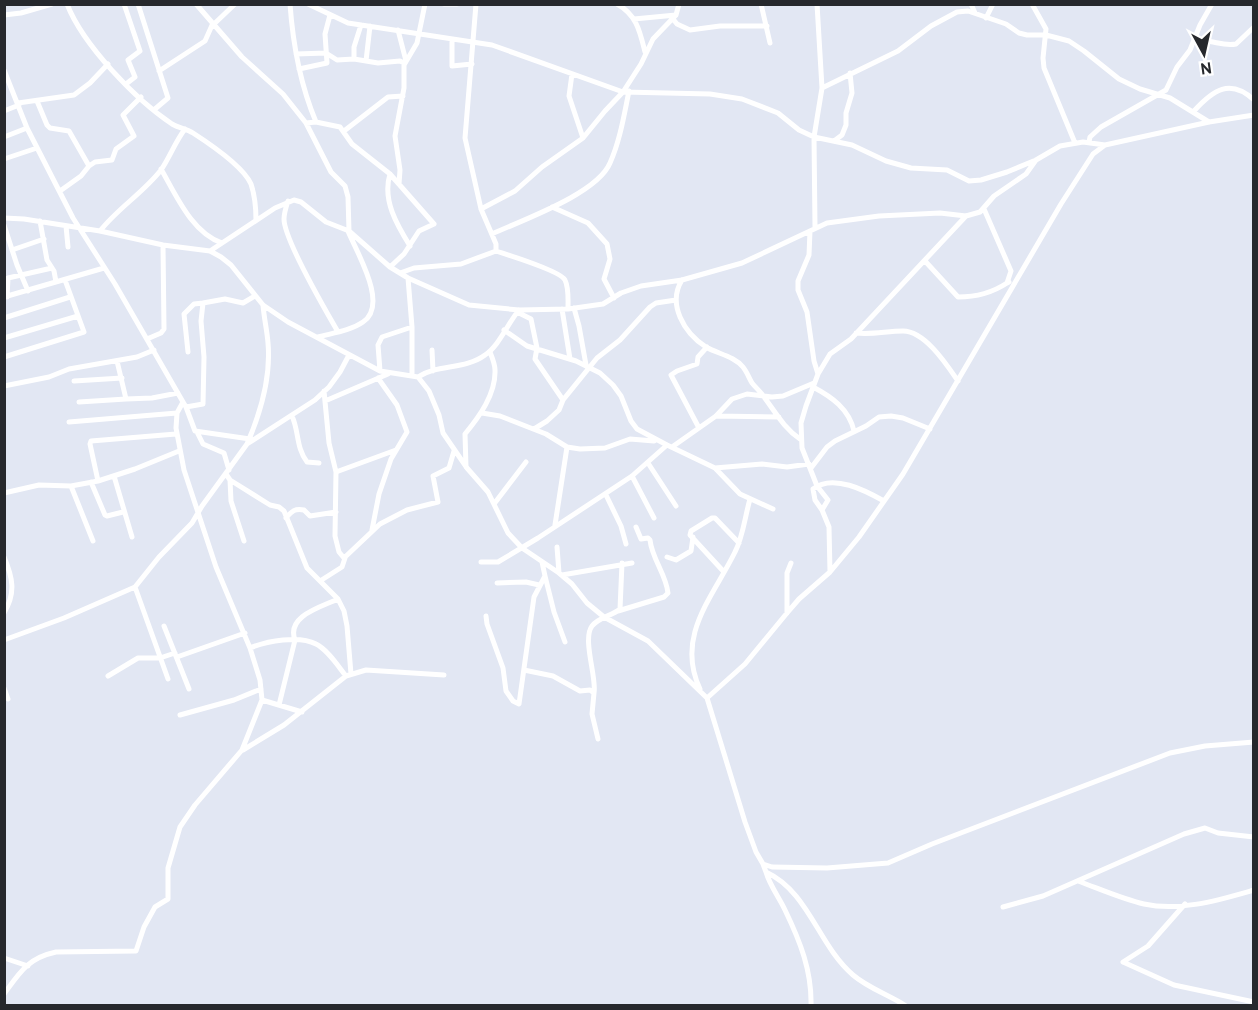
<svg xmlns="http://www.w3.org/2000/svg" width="1258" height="1010" viewBox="0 0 1258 1010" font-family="Overpass,sans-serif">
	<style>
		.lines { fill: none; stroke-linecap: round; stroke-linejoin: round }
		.minor { stroke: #fff; stroke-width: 5 }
	</style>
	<rect width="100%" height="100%" fill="#e2e7f3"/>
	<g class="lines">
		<!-- minor -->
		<path class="minor" d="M67,4C83,45 136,100 172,124C179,128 187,129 193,133C210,144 243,166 251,184C255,196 256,208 256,220
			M124,4L140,51L128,60L135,77L126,84
			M138,4L168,98L155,109
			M196,4L242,57L283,94L306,123L331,172L345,186L348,197L349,231L390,267L408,278L469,305L519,310L568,309L603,304L621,293L641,286L682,280L742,263L827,223L879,216L940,213L966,216L980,212L994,196L1026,174L1036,160
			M290,4C293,46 300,84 316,122
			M308,4L348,23L492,45L623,92L710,94L742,99L778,113L799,130L814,137L852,145L886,161L911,168L947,170L969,181L981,180L1007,172L1036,160L1060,146L1083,142L1105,145
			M444,4H457
			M617,4C637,15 640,32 645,52
			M761,4L770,43
			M817,4L822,88
			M971,4L975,13
			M1032,4L1046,29L1043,58L1044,68L1075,143
			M4,15L21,13L52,4
			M986,18L993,4
			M634,19L676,15
			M673,19L677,24L690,30L720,26H767
			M214,24L235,4
			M398,30L406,61
			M452,39V66L472,64
			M1193,43C1209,37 1220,47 1236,44L1254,27
			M296,54L326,53L337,60L354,59V47L361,25
			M354,59L378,63L400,61L404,63
			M366,61L370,26
			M299,69L327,63L325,34L330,15
			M4,70L27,128L73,218L115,284L183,402L177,413L176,428L184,470L216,567L250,648L260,680L262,700L242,750L195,805L180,827L168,868V899L155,907L144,927L136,951L56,952C28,958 20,972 4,994
			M159,71L205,41L213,23
			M572,74L569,96L583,138
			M37,101L47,125L50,128L69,131L89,166
			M18,103L74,95L90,83L108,64
			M4,111L19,105
			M1194,111C1213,90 1230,78 1254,100
			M306,123L316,122L340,127L352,144L390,174L434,224L419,231L404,254L390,267
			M344,131L388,97L403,96
			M4,137L27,128
			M834,141L842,135L846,125V113L852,93L850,73
			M1089,142L1090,137L1101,127L1166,90L1177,67L1190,50L1200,25L1212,4
			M4,159L37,148
			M161,169C176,195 192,233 222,243
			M390,174C382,200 397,225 410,246
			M399,184L400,170L395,136L404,88V65L417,43L425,4
			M60,191L81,176L89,166L95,162L112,160L116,149L134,136L123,115L141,97
			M288,201C286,207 284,213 284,219C284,240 326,311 338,332
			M552,207L588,223L607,244L610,259L604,279L614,298
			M481,209L515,191L542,167L583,138L605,111L623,92L641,64L653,39L676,15L679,4
			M984,209L1011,271L1007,283L1009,282
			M4,218L24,219L100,231L163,245L210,251L221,257L231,265L263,305L288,322L380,371L418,377L429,391L439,415L443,433L467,468L488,492L508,533L522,548L559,573L572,584L587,603L604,617L648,641L707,698L745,822L756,852L763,864L772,867L827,868L888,863L932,844L1170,753L1205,746L1254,742
			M40,221L47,260L54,271L56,282
			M4,225L17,265L28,291
			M66,226L68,247
			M815,227L814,137L822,88L898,51L931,26L957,12L968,11L1006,24L1019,33L1027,35H1046L1069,41L1084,51L1119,79L1140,89L1170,98L1209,122
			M100,231C118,208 143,193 161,170C170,157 175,142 185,129
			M810,231L809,255L798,281V290L807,312L814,361L818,374
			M492,234C522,220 597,194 610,163C620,141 624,115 629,91
			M12,250L44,239
			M210,251L275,208L294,200L301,202L326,222L349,231
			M496,251C508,255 561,271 565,280C569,288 568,300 568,309
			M925,261L958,297C976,297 992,293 1007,283
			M400,273L414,268L461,264L496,251V244L481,209L465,138L476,4
			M408,278L412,327V376
			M682,280C667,304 684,333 706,347C718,354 734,356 743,367C747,372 749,378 752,383C756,388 761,392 764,397C776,413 784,428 800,439
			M4,297L104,268
			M7,297L8,278L52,268
			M574,308L579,326L586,365
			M562,309L570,359
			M517,312L531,319L537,348L535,359L563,400
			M4,318L70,297
			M504,330L527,346L576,361L600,373L613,385L621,396L631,421L637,429L667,445
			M856,333C872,335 887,331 903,331C925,331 947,365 958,381
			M318,337C333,333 350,331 363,322C389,305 357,253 348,231
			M4,338L78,316
			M147,339L161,333L164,329L163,245
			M432,350L433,371
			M188,352L184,314L194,304L203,303
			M4,357L84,332L65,280
			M380,371L378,345L382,337L412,327
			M418,377C437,364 465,370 485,355C499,346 508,323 519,310
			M74,381L122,378
			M4,386L49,377L69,369L137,357L154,350
			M813,387C832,397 849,409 854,431
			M324,391L329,443L336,472L335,536L339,552L344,558L380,524L407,510L438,502L433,476L449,468L454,451
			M126,399L152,398L178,393
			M325,401L388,374
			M79,402L126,399L117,361
			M183,402L186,407L203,404L204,357L201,321L203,303L225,299L243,303L255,296
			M186,407L195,431L250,439
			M482,413L500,416L546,434L567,447L580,449L605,448L630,439L654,441
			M292,416C299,431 296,448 307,462L319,463
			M716,416L779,417
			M69,422L177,413
			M699,428L671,375L677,371L697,364L698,357L707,347
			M534,429L547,421L559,410L563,400L597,358L620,340L650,307L656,303L676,300
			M197,432L203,444L224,453L229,470
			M247,444C260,414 271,376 268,343C267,330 264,318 263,305
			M672,447L716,416L732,399L747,394L772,397L783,396L814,383
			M648,463L676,506
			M466,467L465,434C479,417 496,394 495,370C495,364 492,357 490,352
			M715,468L762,464L787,467L809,464
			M811,468L827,447L835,441L866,426L879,417L891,416L903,418L930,429
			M336,472L396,450
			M226,474L230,480L270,505L279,507L284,511L307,568L338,599L344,611L347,626L351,674
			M114,476L132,537
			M632,476L654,518
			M230,480L231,501L244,541
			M98,481L90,444L91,441L176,434
			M91,482L105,515L107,516L123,512
			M71,486L93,541
			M4,493L39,485L71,486L98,481L135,469L179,451
			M606,495L621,526L626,544
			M494,504L526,462
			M822,510L815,500L813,489C833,473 866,491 884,501
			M286,518C292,511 295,508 304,510L310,516L336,512
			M555,525L567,447
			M372,530L379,494L391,459L407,432L397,405L378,378
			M557,547L559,573
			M4,557C13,578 16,593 4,613
			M667,557L676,560L691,551L693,537
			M481,562H498L538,538L632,476L667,445L715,468L740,494L773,509
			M724,572L690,535L691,531L712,518H715L739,543
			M830,572L829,527L822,510L828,500L817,486L802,448L801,423L806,406L818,374L830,354L851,339L966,216
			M562,575L632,563
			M545,576L554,612L565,642
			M320,581L342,567L345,558
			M497,583L526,582L539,585
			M135,587L168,679
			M618,611L664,597L668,593C666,574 652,559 650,540L648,538L641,539L636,527
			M787,613V573L791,563
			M486,616L487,624L503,668L506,691L513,701L519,704L534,597L545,576L542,562
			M164,626L189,689
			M4,640L64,618L135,587L159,557L192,523L202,506L247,444L315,400L329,387L340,372L349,355
			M250,648C267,641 299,635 316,644C328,650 338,666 346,676
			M177,657L245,633
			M524,670L553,676L580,691L590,690L594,693L592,714L598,739
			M108,676L138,658H160L175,653
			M4,688L8,699
			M700,689C675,636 713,597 735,552C743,537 745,516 750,499
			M594,693C597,678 582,639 592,626C599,617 612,616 620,609L622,563
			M707,698L745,664L787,613L799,599L830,572L859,537L903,474L1061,204L1093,154L1105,145L1209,122L1254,115
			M262,700L302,712
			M279,705L295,640C286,616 321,607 338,599
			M180,715L234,700L261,689
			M243,750L284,725L346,676L366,670L444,675
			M763,864L766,872C809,892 818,945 853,975C868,988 889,995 906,1006
			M766,872C770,886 779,897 785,910C800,941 812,971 811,1006
			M1078,881C1100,889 1122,899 1144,904C1180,912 1219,900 1254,890
			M1003,907L1043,896L1184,834L1205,828L1218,833L1254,837
			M4,958L28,966
			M1123,962L1174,985L1254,1002
			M1123,962L1148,946L1185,904"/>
	</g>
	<!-- border -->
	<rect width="1258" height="1010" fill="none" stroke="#26282c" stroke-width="12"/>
	<!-- north arrow -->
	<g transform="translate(1204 54) rotate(172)" stroke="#ffffff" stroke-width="4.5" paint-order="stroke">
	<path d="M0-4.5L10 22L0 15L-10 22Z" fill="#26282c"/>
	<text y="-9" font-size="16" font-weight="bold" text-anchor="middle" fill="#26282c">N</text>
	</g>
</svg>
